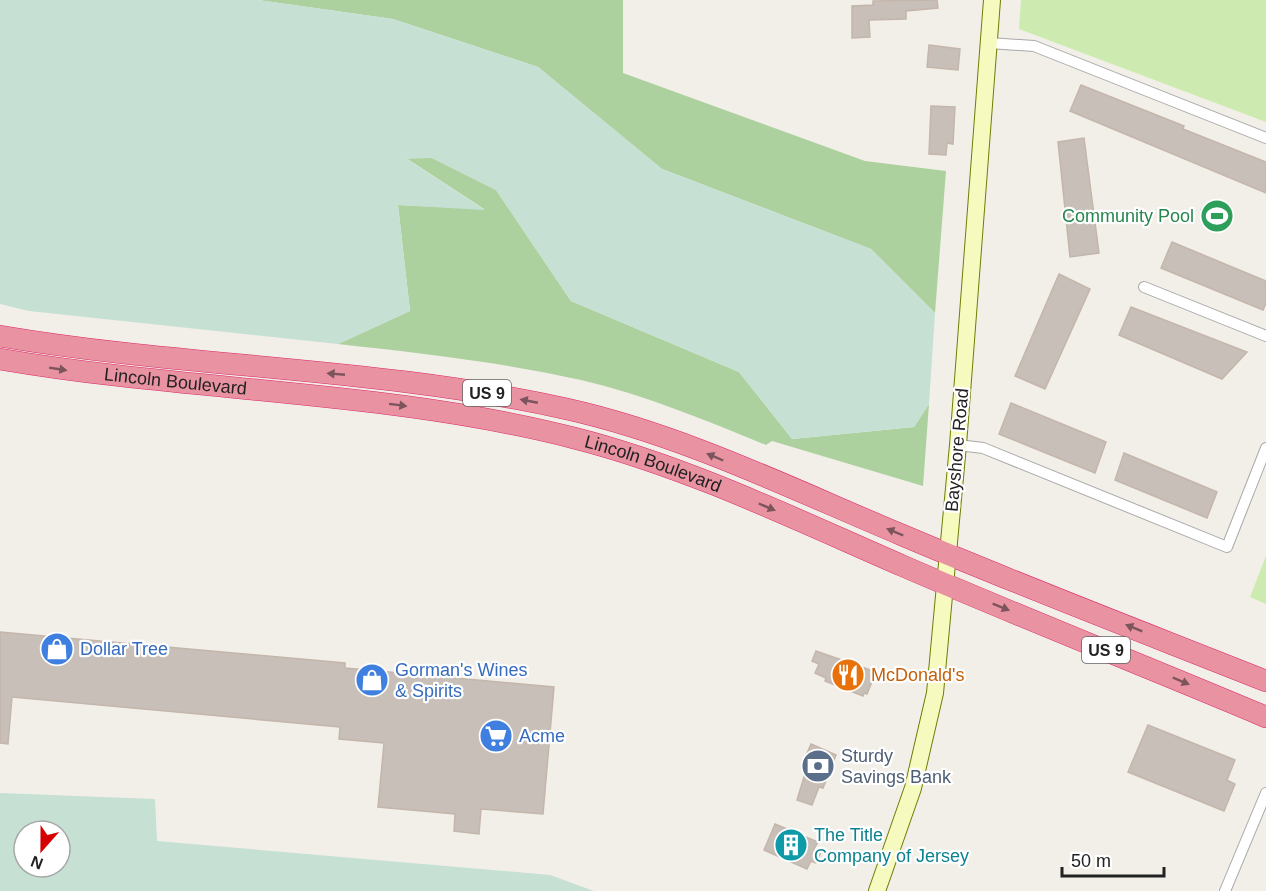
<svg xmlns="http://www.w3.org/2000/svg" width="1266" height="891" viewBox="0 0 1266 891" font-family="Arial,sans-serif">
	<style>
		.grass { fill: #cdebb0 }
		.forest { fill: #add19e }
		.wetland { fill: #c6e0d4; fill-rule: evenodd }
		.water { fill: #aad3df }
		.building { fill: #c7bfb8; stroke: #c4b6ab; stroke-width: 1.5 }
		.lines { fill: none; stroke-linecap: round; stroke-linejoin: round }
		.street-casing { stroke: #a9a9a9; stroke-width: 12 }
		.secondary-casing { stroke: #707d05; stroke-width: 18 }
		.highway-casing { stroke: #dc2a67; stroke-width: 22 }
		.street { stroke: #fff; stroke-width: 10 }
		.secondary { stroke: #f7fabf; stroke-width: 16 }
		.highway { stroke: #e892a2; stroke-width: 21 }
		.oneway { fill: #7b545c }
		.labels { text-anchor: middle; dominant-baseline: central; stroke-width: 4.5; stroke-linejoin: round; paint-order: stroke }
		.shield { fill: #fff; stroke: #646464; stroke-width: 1.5 }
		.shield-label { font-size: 16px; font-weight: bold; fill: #222 }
		.leisure-label { font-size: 18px; fill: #27864d; stroke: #fff; text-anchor: end }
		.street-label { font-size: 18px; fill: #222; stroke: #fff }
		.shop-label { font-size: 18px; fill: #366cbe; stroke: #fff; text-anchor: start }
		.food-label { font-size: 18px; fill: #c56008; stroke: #fff; text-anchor: start }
		.service-label { font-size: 18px; fill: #4e5e75; stroke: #fff; text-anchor: start }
		.culture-label { font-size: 18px; fill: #0d838f; stroke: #fff; text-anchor: start }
	</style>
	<rect width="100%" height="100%" fill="#f2efe9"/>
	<!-- grass -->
	<path class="grass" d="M1021,0H1266V122L1019,29Z
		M1266,556V604L1250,597Z"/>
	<!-- forest -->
	<path class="forest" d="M258,0H623V73L865,161L946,171L935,313L871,249L662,169L538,67L393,19Z
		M406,158H432L496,190L571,301L739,372L792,439L914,427L929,404L923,486L772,441L766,445C705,420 645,395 581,380C501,362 419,353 338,344L410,311L398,205L484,209Z"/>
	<!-- wetland -->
	<path class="wetland" d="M0,0H258L393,19L538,67L662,169L871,249L935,313L929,404L914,427L792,439L739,372L571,301L496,190L432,158L407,159L485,210L398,205L410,311L338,344L29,311L0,304Z
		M0,793L155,799L157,841L550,875L594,891H0ZM24,831H60V867H24Z"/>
	<!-- water -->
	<path class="water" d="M1209,206L1229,215L1232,221L1228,226L1213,224L1200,209Z"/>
	<!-- building -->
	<path class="building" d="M937,0L938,8L906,11V19L869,20L870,37L852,38V6L873,5V1Z
		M929,45L960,49L958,70L927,67Z
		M1081,85L1184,126L1183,129L1266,162V193L1070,111Z
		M931,106L955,107L953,144L947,143L946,155L929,154Z
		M1084,138L1099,253L1070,257L1058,142Z
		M1172,242L1266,281V303L1263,310L1161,268Z
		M1059,274L1090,289L1045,389L1015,376Z
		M1131,307L1247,352L1222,379L1119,335Z
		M1011,403L1106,442L1095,473L999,434Z
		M1124,453L1217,492L1207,518L1115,480Z
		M0,632L345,663V668L554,687L543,814L481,809L479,834L454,831L455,814L378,807L384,743L339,739L340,727L12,697L8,744L0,743Z
		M816,651L876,672L867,694L864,693L863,696L825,681L826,678L815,673L819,664L812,661Z
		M1148,725L1235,760L1227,780L1235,784L1224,811L1128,772Z
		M811,744L836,755L823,788L819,787L812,805L797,800L807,767L802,765Z
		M775,824L818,842L814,849L821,852L816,863L811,861L807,869L764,850Z"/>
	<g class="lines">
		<defs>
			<path id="street" d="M989,43L1034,46L1266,138
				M1144,287L1266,336
				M958,445L983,448L1227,547L1266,448
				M1225,891L1266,793"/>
			<path id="secondary" d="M877,891L913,788L935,693L958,445L992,0"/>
			<g id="highway">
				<path d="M0,336C188,368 380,367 567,409C683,435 792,489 902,535C1022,586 1145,633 1266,681"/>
				<path id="s1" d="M0,359C191,392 386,390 574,438C688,467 795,519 903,566C1023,618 1145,666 1266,717"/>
			</g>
		</defs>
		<!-- street casing -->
		<use href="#street" class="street-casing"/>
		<!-- secondary casing -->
		<use href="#secondary" class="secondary-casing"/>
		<!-- highway casing -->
		<use href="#highway" class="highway-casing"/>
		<!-- street -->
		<use href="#street" class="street"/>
		<!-- secondary -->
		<use href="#secondary" class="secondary"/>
		<!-- highway -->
		<use href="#highway" class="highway"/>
	</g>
	<!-- one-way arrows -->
	<defs><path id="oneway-solid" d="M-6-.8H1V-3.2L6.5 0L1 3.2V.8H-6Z" transform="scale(1.5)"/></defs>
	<g class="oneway">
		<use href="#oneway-solid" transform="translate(58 369) rotate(9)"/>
		<use href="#oneway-solid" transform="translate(336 374) rotate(-175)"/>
		<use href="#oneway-solid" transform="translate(529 401) rotate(-169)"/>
		<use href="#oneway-solid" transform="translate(398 405) rotate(7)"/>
		<use href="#oneway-solid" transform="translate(715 457) rotate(-157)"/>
		<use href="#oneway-solid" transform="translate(767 507) rotate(23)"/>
		<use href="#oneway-solid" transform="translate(895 532) rotate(-157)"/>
		<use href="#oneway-solid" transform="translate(1001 607) rotate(22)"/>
		<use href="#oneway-solid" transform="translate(1134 628) rotate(-158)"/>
		<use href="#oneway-solid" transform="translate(1181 681) rotate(23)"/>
	</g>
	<!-- icons -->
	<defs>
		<symbol id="stadium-disc" viewBox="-11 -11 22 22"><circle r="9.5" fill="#2e9e5b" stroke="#fff"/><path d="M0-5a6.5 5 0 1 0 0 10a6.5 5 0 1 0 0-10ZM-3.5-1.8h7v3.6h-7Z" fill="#fff"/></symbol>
		<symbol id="shop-disc" viewBox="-11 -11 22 22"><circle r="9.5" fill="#3f7fe0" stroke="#fff"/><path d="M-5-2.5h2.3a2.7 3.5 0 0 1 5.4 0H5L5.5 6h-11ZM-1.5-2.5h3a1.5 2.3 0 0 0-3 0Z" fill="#fff"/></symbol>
		<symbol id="restaurant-disc" viewBox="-11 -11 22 22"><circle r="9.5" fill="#e8710a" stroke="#fff"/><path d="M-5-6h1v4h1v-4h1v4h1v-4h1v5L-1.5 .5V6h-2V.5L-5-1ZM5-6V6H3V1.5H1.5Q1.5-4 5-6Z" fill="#fff"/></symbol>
		<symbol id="supermarket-disc" viewBox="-11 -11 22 22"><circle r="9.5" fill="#3f7fe0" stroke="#fff"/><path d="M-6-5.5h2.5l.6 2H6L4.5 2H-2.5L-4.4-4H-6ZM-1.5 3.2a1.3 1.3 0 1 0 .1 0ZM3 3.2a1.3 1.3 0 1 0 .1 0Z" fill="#fff"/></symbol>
		<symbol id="bank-disc" viewBox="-11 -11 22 22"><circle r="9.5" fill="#5c6f8a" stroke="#fff"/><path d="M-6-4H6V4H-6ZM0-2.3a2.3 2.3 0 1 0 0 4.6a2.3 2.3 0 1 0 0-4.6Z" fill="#fff"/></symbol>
		<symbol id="building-disc" viewBox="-11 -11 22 22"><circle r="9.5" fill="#0f9aa8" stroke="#fff"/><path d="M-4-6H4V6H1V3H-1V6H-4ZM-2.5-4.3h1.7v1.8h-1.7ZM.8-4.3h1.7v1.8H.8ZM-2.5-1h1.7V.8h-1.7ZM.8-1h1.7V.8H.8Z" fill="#fff"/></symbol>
	</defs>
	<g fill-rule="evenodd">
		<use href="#stadium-disc" x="1198" y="197" width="38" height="38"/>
		<use href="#shop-disc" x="38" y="630" width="38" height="38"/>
		<use href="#restaurant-disc" x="829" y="656" width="38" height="38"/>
		<use href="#shop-disc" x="353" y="661" width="38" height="38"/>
		<use href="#supermarket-disc" x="477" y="717" width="38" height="38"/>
		<use href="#bank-disc" x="799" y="747" width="38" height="38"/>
		<use href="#building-disc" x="772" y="826" width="38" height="38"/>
	</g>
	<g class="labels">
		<!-- shield labels -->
		<g class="shield">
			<rect x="463" y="380" width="48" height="26" rx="4.5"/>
			<rect x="1082" y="637" width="48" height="26" rx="4.5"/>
		</g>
		<g class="shield-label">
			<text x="487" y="393">US 9</text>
			<text x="1106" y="650">US 9</text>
		</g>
		<!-- leisure labels -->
		<g class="leisure-label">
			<text x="1194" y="216">Community Pool</text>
		</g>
		<!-- street labels -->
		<g class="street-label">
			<text stroke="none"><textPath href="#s1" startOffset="177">Lincoln Boulevard</textPath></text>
			<text transform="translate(957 450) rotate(-85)">Bayshore Road</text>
			<text stroke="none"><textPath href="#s1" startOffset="663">Lincoln Boulevard</textPath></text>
		</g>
		<!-- shop labels -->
		<g class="shop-label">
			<text x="80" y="649">Dollar Tree</text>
			<text x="395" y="670">Gorman's Wines<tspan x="395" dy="21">&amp; Spirits</tspan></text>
			<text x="519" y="736">Acme</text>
		</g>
		<!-- food labels -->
		<g class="food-label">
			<text x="871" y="675">McDonald's</text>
		</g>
		<!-- service labels -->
		<g class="service-label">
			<text x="841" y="756">Sturdy<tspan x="841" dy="21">Savings Bank</tspan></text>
		</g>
		<!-- culture labels -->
		<g class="culture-label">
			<text x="814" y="835">The Title<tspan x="814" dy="21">Company of Jersey</tspan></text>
		</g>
	</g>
	<!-- north arrow -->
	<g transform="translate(42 849) rotate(201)"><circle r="28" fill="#ffffff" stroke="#a7a7a7" stroke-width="1.5"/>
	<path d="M0-4.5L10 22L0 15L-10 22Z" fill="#d40000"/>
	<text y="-9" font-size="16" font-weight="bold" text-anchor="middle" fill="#222222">N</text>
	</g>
	<!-- scale -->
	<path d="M1062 867v9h102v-9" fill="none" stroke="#222222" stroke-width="3"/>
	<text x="1071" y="867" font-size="18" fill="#222222" stroke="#ffffff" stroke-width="4.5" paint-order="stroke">50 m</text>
</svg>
